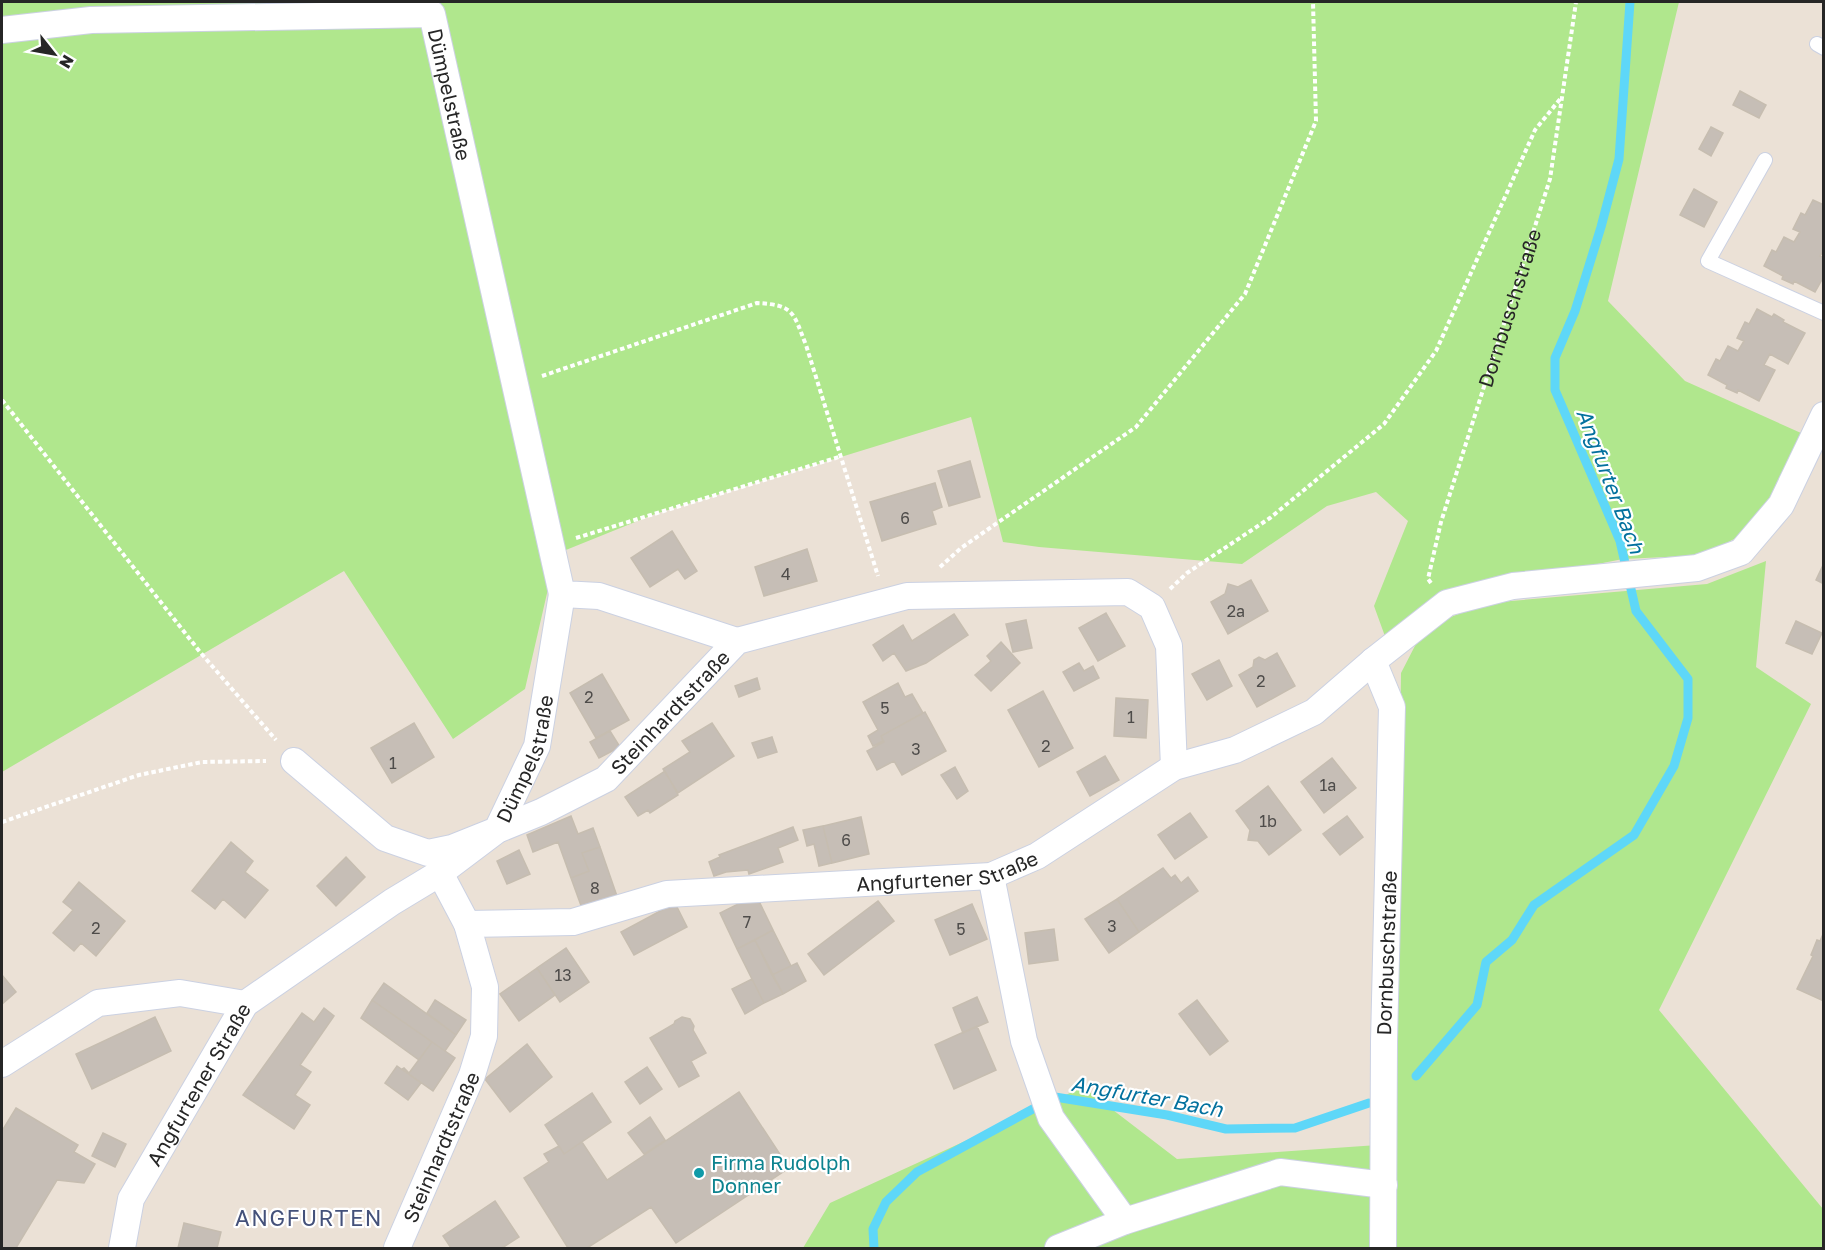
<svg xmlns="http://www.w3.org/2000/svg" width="1825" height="1250" viewBox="0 0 1825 1250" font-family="'Golos Text',sans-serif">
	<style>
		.green { fill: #b0e78d }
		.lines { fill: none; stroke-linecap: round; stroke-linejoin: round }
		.stream { stroke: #5ed7f8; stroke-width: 9 }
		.building { fill: #c6beb6; stroke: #c6bdb0; stroke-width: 1.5 }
		.service-casing { stroke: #cbd1e2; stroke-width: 16 }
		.minor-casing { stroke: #cbd1e2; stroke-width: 28 }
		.path { stroke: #fff; stroke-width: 4; stroke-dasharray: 4.5 3; stroke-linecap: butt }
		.service { stroke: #fff; stroke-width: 14 }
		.minor { stroke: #fff; stroke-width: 26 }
		.culture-dot { fill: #0f9aa8; stroke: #fff; stroke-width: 2 }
		.labels { text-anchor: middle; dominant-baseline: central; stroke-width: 4.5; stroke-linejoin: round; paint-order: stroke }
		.number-label { font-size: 16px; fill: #4e4c4a }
		.street-label { font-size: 20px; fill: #262626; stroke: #fff }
		.culture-label { font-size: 20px; fill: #0d838f; stroke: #fff; text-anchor: start }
		.water-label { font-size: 21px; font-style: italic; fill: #03719e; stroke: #fff }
		.quarter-label { font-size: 22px; letter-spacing: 1.5px; fill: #44517a; stroke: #fff }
	</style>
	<rect width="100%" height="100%" fill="#ebe1d6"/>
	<!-- green -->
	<path class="green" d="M2,2H1679L1608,301L1685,381L1801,433L1773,505L1741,535L1718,548L1688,556L1623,559L1531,577L1386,639L1374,606L1408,521L1376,492L1327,506L1242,564L1039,547L1003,542L971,417L655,514L556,554L525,689L453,739L344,571L2,772Z
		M1766,561L1756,667L1811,704L1659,1010L1823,1209V1248H803L830,1203L1083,1087L1177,1159L1392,1144L1397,986L1401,673L1418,640L1448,618L1487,603L1707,584Z"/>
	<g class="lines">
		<!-- stream -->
		<path class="stream" d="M1416,1076L1477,1005L1486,962L1512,940L1534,905L1634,835L1674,766L1688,718V679L1636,611L1620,541L1555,390V358L1575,311L1601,227L1619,159L1630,2
			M874,1248L873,1229L886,1202L917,1172L1055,1097L1167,1115L1226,1129L1295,1128L1369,1103"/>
	</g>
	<!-- building -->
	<path class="building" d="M1740,91L1766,105L1759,118L1733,105Z
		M1711,127L1723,133L1711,156L1699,149Z
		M1694,189L1717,202L1704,227L1680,215Z
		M1813,200L1824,205V250L1820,256L1824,257V276L1815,292L1794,281L1793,284L1782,279L1783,276L1764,266L1772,250L1776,252L1784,237L1794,242L1800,232L1793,229L1801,213L1805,215Z
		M1757,309L1772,317L1774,314L1784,320L1783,322L1805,333L1788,364L1770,354L1764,365L1775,370L1759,401L1738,390L1737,393L1726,388L1727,385L1708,375L1716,359L1720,361L1728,346L1738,351L1744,341L1737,338L1745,322L1749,324Z
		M970,461L980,497L949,506L938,471Z
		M935,483L942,507L932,511L936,524L882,541L870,502Z
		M672,531L697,571L685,579L678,569L650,587L631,558Z
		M807,549L817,581L764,596L755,567Z
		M1824,563V584L1816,580Z
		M1251,580L1268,611L1228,634L1211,602L1225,594L1228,584L1238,587Z
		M1106,613L1125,646L1098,661L1079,628Z
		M954,614L968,635L926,663L906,671L894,653L883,661L873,645L903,625L912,641Z
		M1026,620L1032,648L1013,652L1006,624Z
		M1796,621L1822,633L1812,654L1786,643Z
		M1001,642L1020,663L991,691L975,675L991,661L987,656Z
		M1277,653L1295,686L1257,707L1239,675L1253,667L1254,660L1259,657L1265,660Z
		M1219,660L1232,686L1207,700L1192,674Z
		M1079,663L1084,671L1093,666L1099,678L1074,691L1063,672Z
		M602,674L629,720L596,738L570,693Z
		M757,678L760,689L739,697L735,686Z
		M898,683L905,697L912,694L923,713L881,736L883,741L873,746L868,736L878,730L863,702Z
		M1043,691L1073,748L1039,767L1008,710Z
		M1116,698L1148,700L1146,738L1114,736Z
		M925,712L946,751L902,775L894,761L877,770L867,751L884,742L881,736Z
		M414,723L434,757L392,783L371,748Z
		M712,723L734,756L678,793L663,769L690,752L682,741Z
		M610,731L620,747L599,758L590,742Z
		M772,737L777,752L758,758L752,743Z
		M1105,756L1119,780L1090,796L1077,772Z
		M1332,758L1356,788L1324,813L1301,782Z
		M955,767L968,791L957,799L941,775Z
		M665,771L678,795L650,813L648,810L638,816L625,797Z
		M1268,786L1301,830L1269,855L1258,841L1248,840L1250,830L1236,811Z
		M1190,813L1207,837L1175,859L1158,835Z
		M571,816L578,834L593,828L600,847L582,853L589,871L571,878L558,842L533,852L527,835Z
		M1347,816L1363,837L1340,855L1323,834Z
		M861,817L869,854L832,863L823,826Z
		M823,826L832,863L819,866L814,844L807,846L803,830Z
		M793,827L798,840L778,848L783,862L749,874L748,870L726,872L714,876L709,862L720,857L719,855Z
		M231,842L253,861L245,872L268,890L245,918L223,899L215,909L192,891Z
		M600,847L618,899L583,911L571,878L589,871L582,853Z
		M519,850L530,874L507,884L497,861Z
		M346,857L365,877L336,906L317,886Z
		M1163,868L1171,878L1175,875L1181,883L1188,877L1198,891L1139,932L1117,899Z
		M79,882L125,921L96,956L81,943L74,951L53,933L73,910L63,902Z
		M756,895L773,930L737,949L720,913Z
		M1117,899L1139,932L1109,953L1085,919Z
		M878,901L894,921L824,975L808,954Z
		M675,903L687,927L634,955L621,932Z
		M972,904L987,939L950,955L935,920Z
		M1054,929L1058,960L1029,964L1025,933Z
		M773,930L791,966L772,975L755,940Z
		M1824,932V1001L1797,989L1813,956L1811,955L1817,940L1820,941Z
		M755,940L783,994L764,1003L737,949Z
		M566,948L589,982L560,1002L537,968Z
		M797,963L806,981L783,994L772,975Z
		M537,968L555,995L519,1021L500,994Z
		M2,975L16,992L2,1004Z
		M752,979L764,1003L745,1014L732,989Z
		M384,983L456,1035L445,1051L372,1000Z
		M977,997L988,1022L963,1033L953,1008Z
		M372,1000L432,1042L419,1060L361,1018Z
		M435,1000L466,1020L456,1035L427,1013Z
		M1197,1000L1228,1041L1210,1055L1179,1014Z
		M324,1008L334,1016L300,1065L311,1072L295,1095L310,1105L294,1129L243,1095L302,1013L314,1022Z
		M155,1017L171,1051L92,1089L76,1054Z
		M682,1017L690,1019L694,1026L693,1030L706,1053L691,1061L699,1076L679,1087L650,1038L674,1024L675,1021Z
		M977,1026L996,1070L954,1089L935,1045Z
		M432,1042L455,1058L433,1091L402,1069L404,1068L409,1073Z
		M527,1044L552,1077L510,1112L485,1079Z
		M397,1066L421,1083L408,1100L385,1083Z
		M647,1067L662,1089L640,1104L625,1082Z
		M739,1092L789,1168L676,1243L651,1207L587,1248H568L524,1178L549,1162L544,1154L559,1146L564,1154L582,1142L607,1180Z
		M592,1093L611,1122L564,1154L545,1125Z
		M16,1108L78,1145L74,1152L95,1164L84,1183L57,1180L16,1248H2V1131Z
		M650,1117L665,1140L644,1154L628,1133Z
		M103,1133L126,1144L115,1167L92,1156Z
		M495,1201L519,1237L502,1248H451L443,1236Z
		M184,1223L221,1232L217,1248H178Z"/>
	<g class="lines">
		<defs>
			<path id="service" d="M1817,44L1824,48
				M1765,160L1708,261L1824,313"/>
			<g id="minor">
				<path id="s2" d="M2,30L91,20L432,14L562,594L599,596L737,641"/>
				<path d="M1373,661L1392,707L1384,1042L1383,1248"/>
				<path id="s3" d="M294,761L385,838L428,853L452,848L497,830L537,746L562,594"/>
				<path d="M991,876L1024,1041L1051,1118L1125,1221"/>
				<path id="s4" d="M467,924L573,922L667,894L991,876L1037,856L1174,767L1235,750L1314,712L1373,661L1447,603L1513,586L1697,568L1741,552L1781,505L1824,415"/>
				<path d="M2,1064L98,1003L180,993L245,1004"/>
				<path id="s5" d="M122,1248L131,1199L245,1004L392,902L440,873L497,830L541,812L606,779L737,641L907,596L1128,592L1152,607L1169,646L1174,767"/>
				<path id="s6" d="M397,1248L472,1075L484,1036L485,987L467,924L440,873"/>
				<path d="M1058,1248L1125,1221L1280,1172L1384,1185"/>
			</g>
		</defs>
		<!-- service casing -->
		<use href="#service" class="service-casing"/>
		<!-- minor casing -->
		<use href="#minor" class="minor-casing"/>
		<!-- path -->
		<g class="path">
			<path d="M542,376L757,303C795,305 793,313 806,345L878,576"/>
			<path d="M2,400L200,652L276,740"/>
			<path d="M576,538L839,457"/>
			<path d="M940,567L961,548L1136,427L1245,294L1316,121L1313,2"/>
			<path id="s1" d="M1431,583L1428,579L1441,522L1550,179L1576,2"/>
			<path d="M1170,589L1187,573L1270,518L1384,424L1436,351L1535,130L1561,98"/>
			<path d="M2,822L139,775L202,762L266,761"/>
		</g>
		<!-- service -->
		<use href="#service" class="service"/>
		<!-- minor -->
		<use href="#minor" class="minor"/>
	</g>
	<!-- markers -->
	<circle class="culture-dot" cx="699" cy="1173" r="6"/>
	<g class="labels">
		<!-- number labels -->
		<g class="number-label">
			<text x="905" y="518">6</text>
			<text x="786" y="574">4</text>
			<text x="1236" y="611">2a</text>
			<text x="1261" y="681">2</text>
			<text x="589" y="697">2</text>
			<text x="885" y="708">5</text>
			<text x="1131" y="717">1</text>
			<text x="1046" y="746">2</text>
			<text x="916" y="749">3</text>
			<text x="393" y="763">1</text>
			<text x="1328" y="785">1a</text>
			<text x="1268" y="821">1b</text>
			<text x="846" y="840">6</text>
			<text x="595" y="888">8</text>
			<text x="747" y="922">7</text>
			<text x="1112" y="926">3</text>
			<text x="96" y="928">2</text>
			<text x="961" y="929">5</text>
			<text x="563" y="975">13</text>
		</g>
		<!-- street labels -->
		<g class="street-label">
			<text stroke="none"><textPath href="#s2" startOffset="513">Dümpelstraße</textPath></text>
			<text stroke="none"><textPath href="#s1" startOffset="288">Dornbuschstraße</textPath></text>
			<text stroke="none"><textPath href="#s5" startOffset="795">Steinhardtstraße</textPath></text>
			<text stroke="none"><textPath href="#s3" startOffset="315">Dümpelstraße</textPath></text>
			<text stroke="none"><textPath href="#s4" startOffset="486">Angfurtener Straße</textPath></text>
			<text transform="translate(1386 953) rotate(-88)">Dornbuschstraße</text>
			<text stroke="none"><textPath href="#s5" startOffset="183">Angfurtener Straße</textPath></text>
			<text stroke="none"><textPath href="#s6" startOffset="110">Steinhardtstraße</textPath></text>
		</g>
		<!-- culture labels -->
		<g class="culture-label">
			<text x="711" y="1162">Firma Rudolph<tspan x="711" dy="23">Donner</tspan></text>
		</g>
		<!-- water labels -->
		<g class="water-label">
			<text transform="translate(1611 481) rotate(69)">Angfurter Bach</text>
			<text transform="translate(1147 1096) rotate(10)">Angfurter Bach</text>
		</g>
		<!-- quarter labels -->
		<g class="quarter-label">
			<text x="309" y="1217">ANGFURTEN</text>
		</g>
	</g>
	<!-- border -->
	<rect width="1825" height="1250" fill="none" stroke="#262626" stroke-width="6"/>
	<!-- north arrow -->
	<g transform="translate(54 54) rotate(121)" stroke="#ffffff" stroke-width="4.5" paint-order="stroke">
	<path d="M0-4.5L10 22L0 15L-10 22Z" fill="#262626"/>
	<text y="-9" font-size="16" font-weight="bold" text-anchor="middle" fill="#262626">N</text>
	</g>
</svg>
